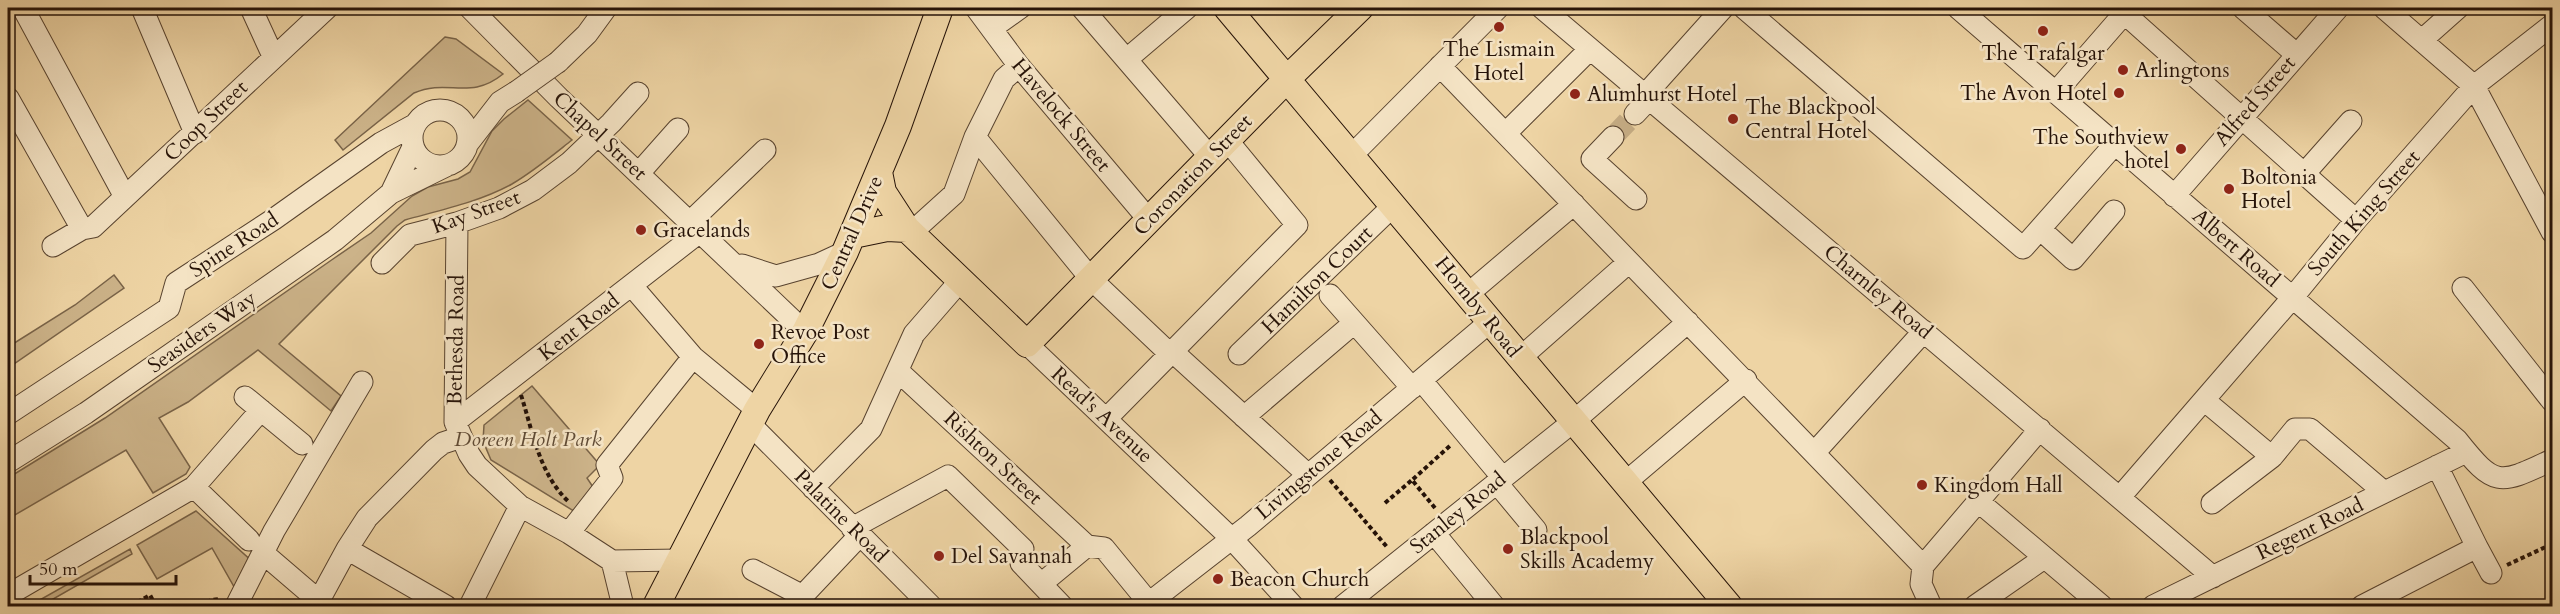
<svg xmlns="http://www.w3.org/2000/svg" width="2560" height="614" viewBox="0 0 2560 614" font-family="Cardo,serif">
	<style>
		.green { fill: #ccb389; stroke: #796348; stroke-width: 1.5 }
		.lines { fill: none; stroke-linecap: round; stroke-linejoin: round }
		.minor-tunnel { stroke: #c6ad85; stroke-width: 21; stroke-dasharray: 21 10; stroke-linecap: butt }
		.minor-casing { stroke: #58432f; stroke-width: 23 }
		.major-casing { stroke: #261308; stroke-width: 28 }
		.path { stroke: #261308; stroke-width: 4; stroke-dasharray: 4.5 3; stroke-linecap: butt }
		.minor { stroke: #f4e3c4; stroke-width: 21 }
		.major { stroke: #eed4a4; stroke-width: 26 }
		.minor-bridge-casing { stroke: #58432f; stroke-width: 23; stroke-linecap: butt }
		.minor-bridge { stroke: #f4e3c4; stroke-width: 21 }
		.poi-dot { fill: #8f2418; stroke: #f4e3c4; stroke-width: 2 }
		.labels { text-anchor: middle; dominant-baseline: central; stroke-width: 5; stroke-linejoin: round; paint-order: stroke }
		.poi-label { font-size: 21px; fill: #261308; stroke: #f4e3c4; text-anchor: start }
		.street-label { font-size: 21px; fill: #261308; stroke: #f4e3c4 }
		.park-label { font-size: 21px; font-style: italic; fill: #604b35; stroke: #f4e3c4 }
	</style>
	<rect width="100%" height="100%" fill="#eed4a4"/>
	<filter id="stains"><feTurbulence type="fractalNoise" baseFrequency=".00333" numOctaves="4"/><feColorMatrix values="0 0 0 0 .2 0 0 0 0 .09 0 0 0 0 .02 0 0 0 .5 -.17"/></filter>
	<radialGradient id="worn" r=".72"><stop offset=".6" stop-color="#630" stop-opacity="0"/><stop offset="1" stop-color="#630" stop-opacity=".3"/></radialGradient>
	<!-- green -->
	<path class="green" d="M445,37L456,39L503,74C470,101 448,78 414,93L343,150L335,140Z
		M528,100L572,140C553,155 534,171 512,184C479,202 441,210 405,220L397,226L279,344L341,396L331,411L258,350L188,402L159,418L190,467L186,474L153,493L126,450L8,519V478L105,418L333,259L371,233L412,196L428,187L458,179L470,172L492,131L504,119Z
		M114,275L124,288L8,368V347L75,305Z
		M532,386L600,465L587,478L595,490L577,513L491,460L483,441L484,425Z
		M196,511L254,563L237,592L212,548L157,579L137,545Z
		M130,549L132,554L41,606H29Z"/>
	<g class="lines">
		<!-- minor-tunnel -->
		<path class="minor-tunnel" d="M1613,137L1635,114"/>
		<defs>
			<path id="minor" d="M23,8L125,197
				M142,8L195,133
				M251,8L273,56
				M470,8L559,98L805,332
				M976,8L1019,66L1149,220
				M1082,8L1211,158
				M1542,8L2213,577
				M1744,8L2023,248L2115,144
				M1958,8L2457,440C2495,488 2499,485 2552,460
				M2243,8L2296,54
				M2384,8L2474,86L2552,232
				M2124,13L2356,220
				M992,28L1020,8
				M2422,40L2458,8
				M1127,59L1187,8
				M558,62L587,34L606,8
				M1440,66L1923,566L1921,584L1931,606
				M2056,92L2129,8
				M1645,95L1723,8
				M8,98L82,229
				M412 138a28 28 0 1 1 56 0a28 28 0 1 1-56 0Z
				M1635,114L1649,99
				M1506,133L1590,49
				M975,137L1091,279L1169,353
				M1613,137L1592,159L1636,199
				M469,142L500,102L516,92
				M1352,155L1498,8
				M639,173L678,129
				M2304,174L2351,121
				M391,193L413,147
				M2174,196L2338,8
				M691,221L765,150
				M457,223L455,422L469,454L477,466L520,506L569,533L612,561L681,560
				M2040,229L2073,259L2114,211
				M912,232L954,194L975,137L1004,79L1019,66
				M53,246L82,229L93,227L327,8
				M382,263L410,235L457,223L499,208L533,190L569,163L611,123L638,93
				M742,265L776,276L819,264L845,252
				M632,286L693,357L757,410
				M2463,288L2552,401
				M1468,294L1574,204
				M1330,295L1412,388
				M1027,344L1232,539L1293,606
				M1172,351L1307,474
				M1239,354L1394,205
				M1520,358L1629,262
				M898,371L1087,546
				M1421,380L1502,477
				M245,397L302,444
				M2204,400L2272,457L2295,429H2310L2384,492
				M8,414L169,308L176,283L274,219L381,143L414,125
				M1244,417L1354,323
				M1106,419L1297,225L1227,140
				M455,422L701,231
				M751,425L931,606
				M1815,452L1924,331
				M8,462L86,413L335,240L391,193L446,166
				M1496,482L1536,530
				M1626,482L1746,380
				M194,487L249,540
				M813,488L871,429L914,334L960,281
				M2120,497L2293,297L2356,220L2474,86L2552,25
				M1979,502L2102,606
				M2212,503L2272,457
				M852,528L948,476L1023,549
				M569,533L612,478L607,465L693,357
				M1434,533L1494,606
				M2477,547L2491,573
				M347,549L446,606
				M263,553L319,601L322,606
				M612,561L623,606
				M1021,563L1041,584
				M1923,566L2040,429
				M753,570L803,596
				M8,595L194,487L261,410
				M236,606L274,531L362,382
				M316,606L347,549L367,518L434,450L443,443L461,437
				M470,606L520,506
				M793,606L860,535
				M1062,606L1041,584L1087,546L1104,548L1149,603
				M1145,606L1248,526L1491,321
				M1343,606L1574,421L1688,322
				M1975,606L2044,558
				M2153,606L2466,452
				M2362,606L2477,547L2437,466"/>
			<path id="major" d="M1227,8L1729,606
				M879,172L883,192L907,229L1027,344L1287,79L1360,8
				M853,235L887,228L907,229
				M656,606L757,410L805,332L845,252L898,126L940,8"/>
		</defs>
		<!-- minor casing -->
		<use href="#minor" class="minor-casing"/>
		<!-- major casing -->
		<use href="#major" class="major-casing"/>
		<!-- path -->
		<path class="path" d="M521,395C533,432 539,474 569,502
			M1330,480L1387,547
			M1385,503L1412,480
			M1435,508L1412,480L1451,445
			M2507,565L2552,544
			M131,606L150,595L156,606
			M200,606L211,600L220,599"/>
		<!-- minor -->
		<use href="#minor" class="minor"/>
		<!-- major -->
		<use href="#major" class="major"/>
		<defs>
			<path id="minor-bridge" d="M516,92L558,62"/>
		</defs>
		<!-- minor-bridge casing -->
		<use href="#minor-bridge" class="minor-bridge-casing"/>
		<!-- minor-bridge -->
		<use href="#minor-bridge" class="minor-bridge"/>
	</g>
	<!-- markers -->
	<g class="poi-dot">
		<circle cx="1499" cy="27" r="6"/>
		<circle cx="2043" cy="31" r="6"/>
		<circle cx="2123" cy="70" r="6"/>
		<circle cx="2119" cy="93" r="6"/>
		<circle cx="1575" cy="94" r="6"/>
		<circle cx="1733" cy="119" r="6"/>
		<circle cx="2181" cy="149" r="6"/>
		<circle cx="2229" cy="189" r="6"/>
		<circle cx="641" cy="230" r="6"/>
		<circle cx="759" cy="344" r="6"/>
		<circle cx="1922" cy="485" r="6"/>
		<circle cx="1508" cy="549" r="6"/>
		<circle cx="939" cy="556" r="6"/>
		<circle cx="1218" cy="579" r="6"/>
	</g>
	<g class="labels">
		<!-- poi labels -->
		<g class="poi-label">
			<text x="1499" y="49" text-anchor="middle">The Lismain<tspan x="1499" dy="24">Hotel</tspan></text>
			<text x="2043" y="53" text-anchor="middle">The Trafalgar</text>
			<text x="2135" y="70">Arlingtons</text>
			<text x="2107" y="93" text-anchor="end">The Avon Hotel</text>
			<text x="1587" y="94">Alumhurst Hotel</text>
			<text x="1745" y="107">The Blackpool<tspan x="1745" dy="24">Central Hotel</tspan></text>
			<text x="2169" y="137" text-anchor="end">The Southview<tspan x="2169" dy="24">hotel</tspan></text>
			<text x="2241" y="177">Boltonia<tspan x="2241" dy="24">Hotel</tspan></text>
			<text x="653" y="230">Gracelands</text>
			<text x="771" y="332">Revoe Post<tspan x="771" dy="24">Office</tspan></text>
			<text x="1934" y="485">Kingdom Hall</text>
			<text x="1520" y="537">Blackpool<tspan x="1520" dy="24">Skills Academy</tspan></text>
			<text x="951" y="556">Del Savannah</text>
			<text x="1230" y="579">Beacon Church</text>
		</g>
		<!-- street labels -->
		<g class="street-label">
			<text transform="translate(2255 101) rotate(-49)">Alfred Street</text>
			<text transform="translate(1061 115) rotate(50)">Havelock Street</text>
			<text transform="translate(206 121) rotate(-44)">Coop Street</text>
			<text transform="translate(600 136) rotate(43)">Chapel Street</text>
			<text transform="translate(1193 175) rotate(-46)">Coronation Street</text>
			<text transform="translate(476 212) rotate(-20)">Kay Street</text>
			<text transform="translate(2364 213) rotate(-49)">South King Street</text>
			<text transform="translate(852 233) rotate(-66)">Central Drive</text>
			<text transform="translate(234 245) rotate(-33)">Spine Road</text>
			<text transform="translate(2236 248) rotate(41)">Albert Road</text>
			<text transform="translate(1317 280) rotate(-44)">Hamilton Court</text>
			<text transform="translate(1878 292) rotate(40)">Charnley Road</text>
			<text transform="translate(1478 307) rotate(51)">Hornby Road</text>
			<text transform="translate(579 327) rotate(-38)">Kent Road</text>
			<text transform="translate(202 332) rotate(-35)">Seasiders Way</text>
			<text transform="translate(456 340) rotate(-89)">Bethesda Road</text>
			<text transform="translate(1102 415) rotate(43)">Read's Avenue</text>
			<text transform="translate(993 458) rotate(43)">Rishton Street</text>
			<text transform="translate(1319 465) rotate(-40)">Livingstone Road</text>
			<text transform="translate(1458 513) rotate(-39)">Stanley Road</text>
			<text transform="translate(841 516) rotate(45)">Palatine Road</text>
			<text transform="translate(2310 529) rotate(-26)">Regent Road</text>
		</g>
		<!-- park labels -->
		<g class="park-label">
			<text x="528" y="439">Doreen Holt Park</text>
		</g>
	</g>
	<!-- margin -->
	<rect width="2560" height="614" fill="none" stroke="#eed4a4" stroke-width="30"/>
	<rect x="9" y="9" width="2542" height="596" fill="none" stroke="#261308" stroke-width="3"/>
	<rect x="15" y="15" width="2530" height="584" fill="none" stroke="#261308" stroke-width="1.5"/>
	<!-- scale -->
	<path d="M30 575v9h146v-9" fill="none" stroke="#261308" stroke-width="3"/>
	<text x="39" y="575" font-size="18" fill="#261308" stroke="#f4e3c4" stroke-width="4.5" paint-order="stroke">50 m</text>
	<rect width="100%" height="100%" filter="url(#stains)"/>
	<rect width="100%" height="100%" fill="url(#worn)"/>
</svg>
